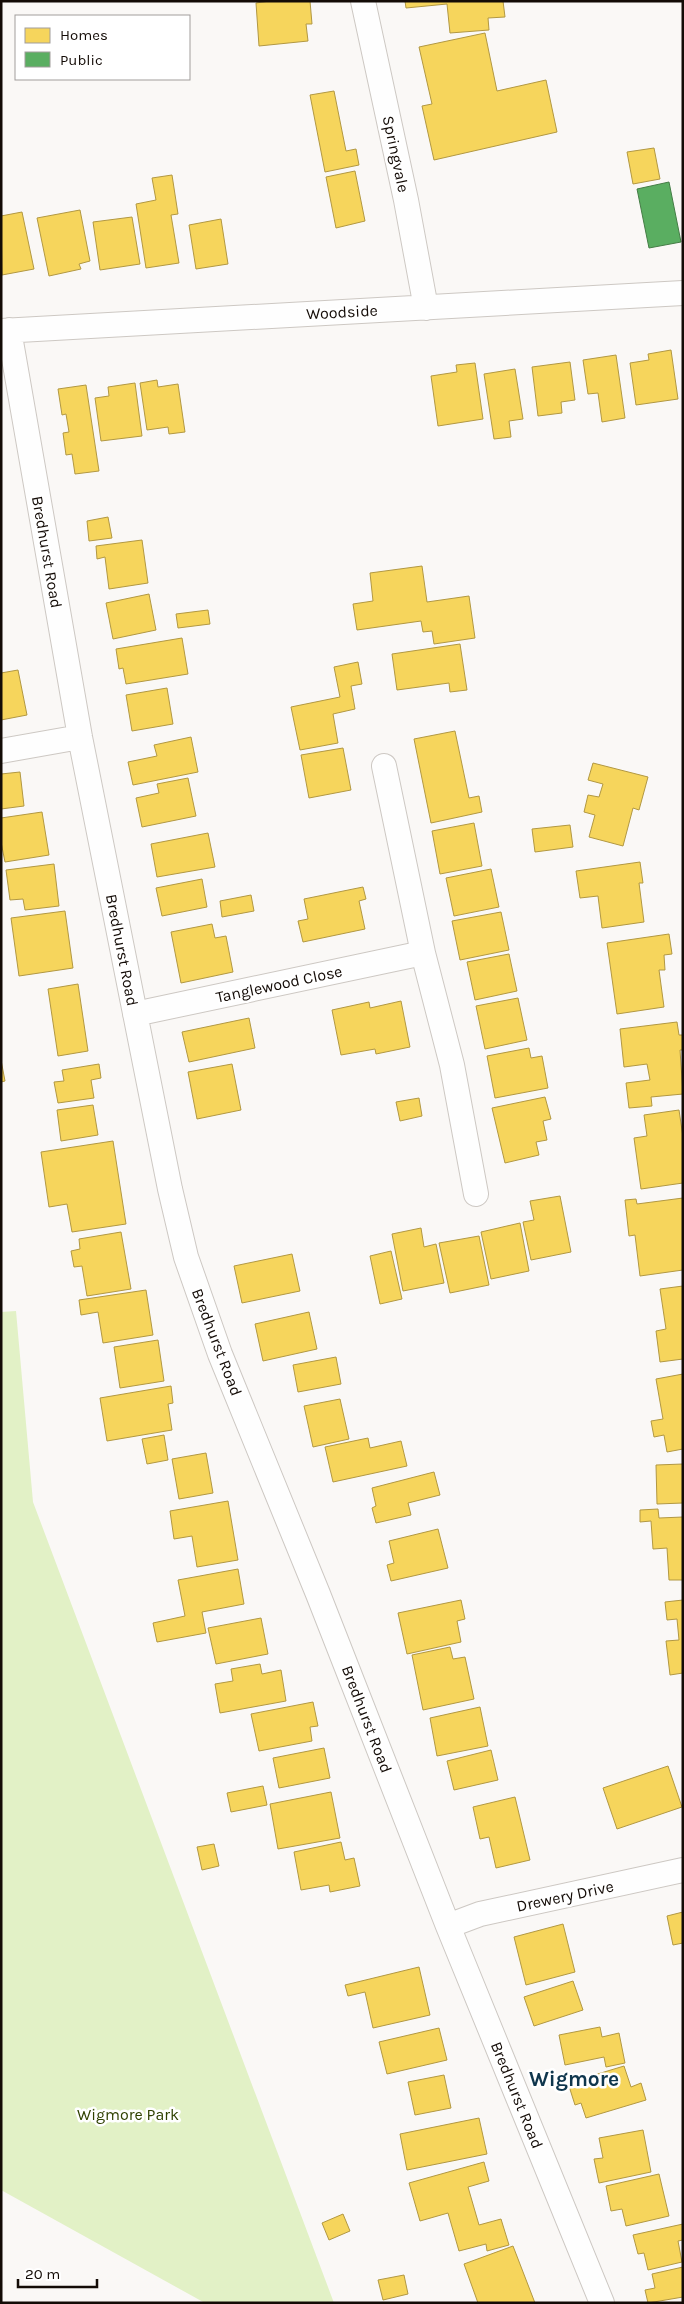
<svg xmlns="http://www.w3.org/2000/svg" width="684" height="2304" viewBox="0 0 684 2304" font-family="Karla,sans-serif">
	<style>
		.green { fill: #e2f1c6 }
		.homes { fill: #f6d55c; stroke: #b29842 }
		.public { fill: #5aae61; stroke: #457d46 }
		.lines { fill: none; stroke-linecap: round; stroke-linejoin: round }
		.street-casing { stroke: #cdc8c3; stroke-width: 26 }
		.street { stroke: #fefefe; stroke-width: 24 }
		.labels { text-anchor: middle; dominant-baseline: central; stroke-width: 5; stroke-linejoin: round; paint-order: stroke }
		.street-label { font-size: 16px; fill: #130b06; stroke: #fff }
		.park-label { font-size: 16px; fill: #2f4100; stroke: #fff }
		.district-label { font-size: 21px; font-weight: bold; fill: #0f364d; stroke: #fff }
	</style>
	<rect width="100%" height="100%" fill="#faf8f6"/>
	<!-- green -->
	<path class="green" d="M16,1311L33,1502L334,2303H205L1,2190V1312Z"/>
	<!-- homes -->
	<path class="homes" d="M270,1H310L312,24H306L308,41L259,46L256,3Z
		M405,1H503L505,17L488,18L489,30L450,33L447,4L406,8Z
		M485,33L497,91L546,80L557,132L434,160L422,106L432,104L419,47Z
		M334,91L346,151L356,149L359,165L325,172L310,95Z
		M654,148L660,179L633,184L627,152Z
		M355,171L365,221L336,228L326,177Z
		M172,175L178,214L171,215L179,263L146,268L136,204L156,200L152,178Z
		M80,210L90,261L79,264L81,269L49,276L37,218Z
		M22,212L34,269L2,275L1,216Z
		M132,217L140,264L100,270L93,222Z
		M221,219L228,264L196,269L189,225Z
		M671,350L678,399L636,405L630,363L649,360L648,354Z
		M616,355L625,418L602,422L598,393L588,394L583,360Z
		M570,362L575,400L561,402L562,413L538,416L532,367Z
		M475,363L483,419L438,426L431,376L457,372L456,365Z
		M515,369L523,419L509,421L511,437L494,439L484,374Z
		M157,380L158,387L178,384L185,432L169,434L168,427L147,430L140,383Z
		M135,383L142,436L101,441L95,398L109,396L108,387Z
		M86,385L99,471L75,474L72,454L66,455L63,433L69,432L66,414L62,415L58,389Z
		M108,517L112,538L89,541L87,521Z
		M142,540L148,583L109,589L105,557L97,559L96,546Z
		M422,566L427,602L469,596L475,638L434,644L432,631L423,632L421,621L357,630L353,604L373,601L370,573Z
		M149,594L156,630L113,639L106,603Z
		M208,610L210,624L178,628L176,614Z
		M182,638L188,674L126,684L123,668L119,669L116,649Z
		M460,644L467,690L450,692L449,683L397,690L392,654Z
		M358,662L362,684L351,686L355,709L333,714L338,743L300,750L291,707L340,697L334,667Z
		M18,670L27,715L1,720V673Z
		M167,688L173,724L132,731L126,695Z
		M455,731L469,798L479,796L482,812L431,823L414,739Z
		M191,737L198,772L133,785L128,762L157,756L154,745Z
		M343,748L351,790L309,798L301,755Z
		M593,763L648,777L639,810L633,808L623,846L589,837L595,815L584,812L588,795L599,797L603,784L588,780Z
		M20,772L24,806L1,809V774Z
		M188,778L196,816L142,827L136,798L159,793L157,784Z
		M42,812L49,855L5,862L1,842V818Z
		M474,823L482,866L440,874L432,831Z
		M570,825L573,847L535,852L532,829Z
		M208,833L215,867L157,877L151,844Z
		M640,862L643,883H639L644,922L602,928L598,896L580,898L576,871Z
		M54,864L59,906L25,910L23,899L10,900L6,870Z
		M491,869L499,907L454,916L446,878Z
		M202,879L207,907L162,916L156,888Z
		M363,887L366,899L359,901L365,929L303,942L298,921L308,919L304,899Z
		M251,895L254,911L222,917L220,901Z
		M65,911L73,968L19,976L11,918Z
		M501,912L509,950L460,960L452,921Z
		M212,924L215,938L226,936L233,972L181,983L171,932Z
		M669,934L672,954L664,955L665,970H659L664,1007L617,1014L607,943Z
		M509,954L517,991L475,1000L467,962Z
		M78,984L88,1051L58,1056L48,989Z
		M518,998L527,1040L485,1049L476,1006Z
		M401,1001L410,1047L376,1054L375,1049L341,1055L332,1010L369,1002L370,1008Z
		M249,1018L255,1048L189,1062L182,1032Z
		M677,1022L679,1035H683V1050H680L683,1094L651,1097L652,1106L629,1108L626,1083L650,1080L647,1064L624,1067L620,1029Z
		M529,1048L531,1058L542,1056L548,1088L495,1098L487,1056Z
		M1,1060L5,1081L1,1082Z
		M99,1064L101,1078L91,1080L94,1098L58,1103L54,1082L64,1081L62,1070Z
		M232,1064L241,1110L197,1119L188,1072Z
		M545,1097L551,1119L543,1121L547,1140L536,1142L539,1155L505,1163L492,1108Z
		M419,1098L422,1116L400,1121L396,1102Z
		M93,1105L98,1135L61,1141L57,1110Z
		M679,1110L683,1137V1183L641,1189L634,1138L647,1136L644,1115Z
		M113,1141L126,1224L72,1232L67,1204L49,1207L41,1152Z
		M560,1196L571,1252L531,1260L523,1222L534,1220L530,1201Z
		M683,1198V1270L640,1276L635,1235L629,1236L625,1200L636,1199L637,1204Z
		M520,1223L529,1271L491,1279L481,1232Z
		M421,1228L424,1247L436,1244L444,1283L403,1291L392,1234Z
		M121,1232L131,1289L87,1296L82,1266L74,1267L71,1251L80,1249L79,1239Z
		M479,1236L489,1285L450,1293L439,1243Z
		M391,1251L402,1299L380,1304L370,1256Z
		M292,1254L300,1291L242,1303L234,1266Z
		M683,1286V1359L660,1362L656,1331L666,1329L660,1289Z
		M146,1290L153,1335L103,1343L98,1312L81,1315L79,1300Z
		M309,1312L317,1349L263,1361L255,1324Z
		M158,1340L164,1381L120,1388L114,1347Z
		M336,1357L341,1384L298,1392L293,1365Z
		M683,1374V1449L667,1452L664,1435L654,1437L651,1421L663,1419L656,1379Z
		M171,1386L173,1403L168,1404L172,1430L107,1441L100,1398Z
		M340,1399L349,1439L313,1447L304,1406Z
		M164,1435L168,1460L147,1464L142,1439Z
		M368,1438L370,1448L401,1441L407,1466L333,1482L325,1447Z
		M206,1453L213,1493L179,1499L172,1459Z
		M683,1464V1503L657,1504L656,1465Z
		M434,1472L440,1495L408,1503L411,1515L376,1523L372,1508L376,1506L372,1488Z
		M228,1501L238,1560L197,1567L192,1536L174,1539L170,1511Z
		M658,1509L659,1518L683,1517V1580H669L667,1548L653,1549L651,1521L640,1522V1510Z
		M438,1529L448,1568L391,1581L387,1565L394,1563L389,1541Z
		M238,1569L244,1604L202,1612L206,1633L157,1642L153,1623L185,1616L178,1580Z
		M461,1600L465,1619L457,1621L461,1642L407,1654L398,1613Z
		M683,1600V1673L670,1675L666,1641L679,1640L677,1619L667,1620L665,1602Z
		M261,1618L268,1654L216,1664L208,1628Z
		M450,1647L453,1659L465,1657L474,1699L423,1710L412,1655Z
		M260,1664L262,1674L281,1670L286,1701L220,1713L215,1684L233,1681L231,1669Z
		M313,1702L318,1726L310,1727L312,1741L259,1751L251,1714Z
		M480,1707L488,1746L437,1756L430,1718Z
		M324,1748L330,1778L279,1788L273,1758Z
		M491,1750L498,1780L454,1790L447,1761Z
		M668,1766L682,1807L617,1829L603,1788Z
		M263,1786L267,1805L231,1812L227,1793Z
		M331,1792L340,1838L278,1849L270,1804Z
		M515,1797L530,1860L496,1868L489,1837L480,1839L473,1807Z
		M341,1842L345,1860L354,1858L360,1886L330,1892L329,1885L301,1890L294,1852Z
		M214,1844L219,1866L202,1870L197,1847Z
		M683,1912V1943L673,1945L667,1916Z
		M563,1924L575,1972L526,1985L514,1937Z
		M419,1967L430,2015L373,2028L365,1992L348,1996L345,1985Z
		M573,1981L583,2010L534,2026L524,1997Z
		M600,2027L602,2037L619,2033L625,2063L606,2067L604,2057L565,2065L559,2035Z
		M439,2028L447,2060L387,2074L379,2042Z
		M624,2066L631,2087L641,2083L646,2100L586,2118L581,2103L575,2105L568,2083Z
		M444,2075L451,2108L415,2115L408,2082Z
		M479,2118L487,2154L407,2170L400,2134Z
		M643,2130L651,2172L599,2183L594,2159L603,2158L599,2138Z
		M484,2162L489,2181L468,2187L479,2225L501,2219L509,2245L487,2251L486,2244L459,2251L448,2213L420,2221L409,2183Z
		M659,2174L669,2216L626,2226L622,2209L611,2211L606,2186Z
		M343,2214L350,2231L329,2240L322,2223Z
		M683,2224V2240L678,2241L682,2262L648,2270L644,2253L638,2254L633,2235Z
		M513,2246L535,2303H478L464,2264Z
		M683,2267V2297L648,2303L645,2290L655,2288L652,2274Z
		M404,2275L408,2294L383,2300L378,2280Z"/>
	<!-- public -->
	<path class="public" d="M669,182L681,242L649,248L637,189Z"/>
	<g class="lines">
		<defs>
			<path id="street" d="M363,1L406,200L426,308
				M9,330L80,737L170,1189L186,1257L220,1354L318,1594L448,1926L602,2303
				M1,331L683,293
				M1,751L80,737
				M423,953L452,1065L476,1194
				M135,1014L423,953L384,766
				M448,1926L480,1914L683,1870"/>
		</defs>
		<!-- street casing -->
		<use href="#street" class="street-casing"/>
		<!-- street -->
		<use href="#street" class="street"/>
	</g>
	<g class="labels">
		<!-- street labels -->
		<g class="street-label">
			<text transform="translate(396 154) rotate(78)">Springvale</text>
			<text transform="translate(342 312) rotate(-3)">Woodside</text>
			<text transform="translate(47 552) rotate(80)">Bredhurst Road</text>
			<text transform="translate(122 950) rotate(79)">Bredhurst Road</text>
			<text transform="translate(279 984) rotate(-12)">Tanglewood Close</text>
			<text transform="translate(217 1342) rotate(69)">Bredhurst Road</text>
			<text transform="translate(367 1719) rotate(69)">Bredhurst Road</text>
			<text transform="translate(565 1896) rotate(-12)">Drewery Drive</text>
			<text transform="translate(517 2095) rotate(68)">Bredhurst Road</text>
		</g>
		<!-- park labels -->
		<g class="park-label">
			<text x="128" y="2114">Wigmore Park</text>
		</g>
		<!-- district labels -->
		<g class="district-label">
			<text x="574" y="2079">Wigmore</text>
		</g>
	</g>
	<!-- border -->
	<rect width="684" height="2304" fill="none" stroke="#130b06" stroke-width="5"/>
	<!-- legend -->
	<rect x="15" y="15" width="175" height="65" fill="#ffffff" stroke="#a19d9b"/>
	<rect x="25" y="28" width="25" height="15" fill="#f6d55c" stroke="#a19d9b"/>
	<text x="60" y="40" font-size="15" fill="#130b06">Homes</text>
	<rect x="25" y="52" width="25" height="15" fill="#5aae61" stroke="#a19d9b"/>
	<text x="60" y="65" font-size="15" fill="#130b06">Public</text>
	<!-- scale -->
	<path d="M18 2279v8h79v-8" fill="none" stroke="#130b06" stroke-width="2.5"/>
	<text x="25" y="2279" font-size="15" fill="#130b06" stroke="#ffffff" stroke-width="4" paint-order="stroke">20 m</text>
</svg>
